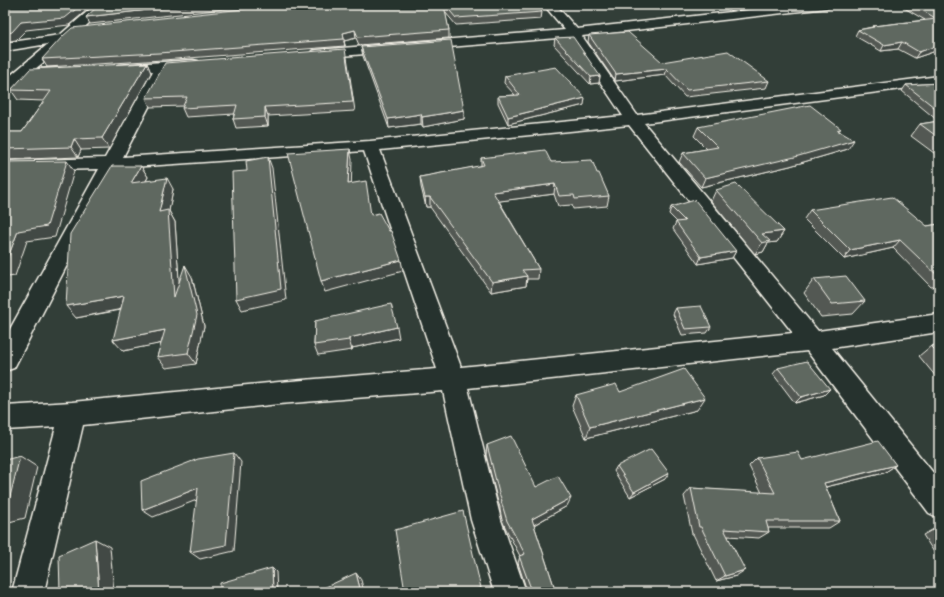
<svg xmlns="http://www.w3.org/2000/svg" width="944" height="597" viewBox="0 0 944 597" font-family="Pangolin,sans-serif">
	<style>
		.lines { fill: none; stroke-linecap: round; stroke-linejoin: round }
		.minor-casing { stroke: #f4f1e8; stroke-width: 3 }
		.minor { fill: #26332d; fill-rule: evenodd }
		.wall { fill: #525953; stroke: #f4f1e8 }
		.shaded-wall { fill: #424944; stroke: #f4f1e8 }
		.building { fill: #5f6861; stroke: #f4f1e8 }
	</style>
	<rect width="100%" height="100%" fill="#323e38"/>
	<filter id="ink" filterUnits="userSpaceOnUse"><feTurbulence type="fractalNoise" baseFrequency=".025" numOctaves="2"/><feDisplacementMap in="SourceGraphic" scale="8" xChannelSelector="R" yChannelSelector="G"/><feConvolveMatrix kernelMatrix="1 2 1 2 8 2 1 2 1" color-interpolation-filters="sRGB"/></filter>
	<g filter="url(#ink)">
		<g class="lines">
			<defs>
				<path id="minor" d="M95,5H108L70,41L35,69L55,68L60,69L62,72L60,75L24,78L10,90L5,91V80L48,44L5,51V43L60,35Z
					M544,5H556L577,29L795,5H833L831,7L827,8L582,36L637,115L939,76V84L644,123L818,331L939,314V332L832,348L939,480V518L929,513L807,351L468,388L501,520L526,592H494L471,520L443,391L279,404L83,425L44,592H12L56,427L5,430V406L72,402L279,382L437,369L364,151L117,168L14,368L5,371V338L99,169L5,171V161L105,158L153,71L119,73L114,72L112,69L114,66L119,65L193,60L198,61L200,64L198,67L168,70L123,157L370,141L623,116L570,37L317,58L312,57L310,54L312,51L317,50L565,30ZM629,125L793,333L461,367L380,150Z"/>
			</defs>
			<!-- minor casing -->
			<use href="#minor" class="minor-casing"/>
			<!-- minor -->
			<use href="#minor" class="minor"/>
		</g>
		<!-- wall -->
		<path class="wall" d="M279,5H537L542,12L541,19L456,25L445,12L449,30V38L359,45L356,38L344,41L345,46L163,60L47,67L42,59Z
			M899,5H939V50L915,58L898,49L881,51L855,36L858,30L872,27L873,26L925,20Z
			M589,35L662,62L769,81L766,88L685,97L665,75L615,81L588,42Z
			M555,38L600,76L599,83L590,84L554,45Z
			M361,47L464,110V119L423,127L421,124L389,128L363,56Z
			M347,57L355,111L268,116V126L236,128L233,119L234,114L186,117L182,108L184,106L150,107L146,98Z
			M147,63L151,73L109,149L81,150L78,157L5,160V132H22L44,101L18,100L11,90Z
			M505,76L584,105L508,124L498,103V96L515,95L504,83Z
			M939,83V120H937L902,91L906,85Z
			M939,121V156H938L911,136L920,124Z
			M698,127L840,131L848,149L790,166L701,187L679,162L683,153L707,149L694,136Z
			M481,158L551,162L597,173L609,196L607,206L573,209L572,205L558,206L554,194L499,201L539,269L538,279H527L526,286L491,292L430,207H426L421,187L420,177L481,166Z
			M141,166L148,177L146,181L173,189L169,211L175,222L179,282L192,277L204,326L196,364L166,368L157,357L161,343L123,351L121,310L76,318Z
			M716,190L784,231L777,242L768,243L763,252L755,254L711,201Z
			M671,207L736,251L732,258L698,264L673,229L676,222H677L669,214Z
			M810,210L927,226L939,224V286L931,287L893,248L844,259L804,219Z
			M814,279L865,301L853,314L821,317L804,293Z
			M676,308L711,327L707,333L682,335L673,314Z
			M315,321L399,338L352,348V350L318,355L314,345Z
			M939,344V378H937L919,356L931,346Z
			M778,368L824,395L795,403L773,374Z
			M620,392L697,410L586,438L572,406L576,395Z
			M487,445L536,487L567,506L534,525L556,592H523L524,588H526L518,563L520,556L506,529L502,520L500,510V507L498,502L486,455Z
			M757,458L802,460L896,465L884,473L826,487L840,521L829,528H768L769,532L759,538L728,536L736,576L716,581L693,534H692L684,496L691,488L762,493L749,466Z
			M617,466L665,479L630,497L614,471Z
			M939,529V560L923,535L932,530Z"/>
		<!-- shaded-wall -->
		<path class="shaded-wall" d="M81,5H93L69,25L26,30L16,40L5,42V34L21,22Z
			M193,5H260L90,24L86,17Z
			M355,30L356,38L344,41L345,46L343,33Z
			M902,42L898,49L881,51L884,45Z
			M939,45V50L915,58L919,52Z
			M147,63L151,73L109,149L102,138Z
			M667,69L665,75L615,81L616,74Z
			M600,76L599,83L590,84L591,77Z
			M585,98L584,105L508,124V117Z
			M265,107L268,116V126L265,117Z
			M464,110V119L423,127L422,117Z
			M421,114V124L389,128L388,119Z
			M74,139L81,150L78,157L71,147Z
			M854,140L848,149L790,166L701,187L705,178Z
			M350,149L352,160L351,195L348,184Z
			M268,157L272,168L286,300L242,310L236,299Z
			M67,161L74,171L55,237L27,241L15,276L8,277L5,284V265L18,231Z
			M141,166L148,177L138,195L131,183Z
			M167,178L173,189L169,211L175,222L181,308L174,297L159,212Z
			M555,184L554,194L493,202V192Z
			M425,197H430V207H426Z
			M784,231L777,242L768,243L763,252L755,254L762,243V234Z
			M900,240L893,248L844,259L850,250Z
			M736,251L732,258L698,264L701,257Z
			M401,260L403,271L325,292L321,281Z
			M185,265L192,277L204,326L196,364L188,353Z
			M527,276L526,286L491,292L492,282Z
			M124,296L133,307L76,318L66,306Z
			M397,327L399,338L352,348V350L349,340V338Z
			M165,330L173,341L123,351L113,340Z
			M830,389L824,395L795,403L801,397Z
			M705,398L697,410L586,438L590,427Z
			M234,453L241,462L234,551L200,559L190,552Z
			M20,456L37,467L25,518L5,523V509Z
			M896,465L884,473L813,490L824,483Z
			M669,473L665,479L630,497L634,492Z
			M198,488L207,496L153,517L142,510Z
			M571,498L567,506L530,527L532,519Z
			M95,539L110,547L114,592H99Z
			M272,568L276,572L277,592H273Z
			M745,570L736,576L716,581L725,576Z
			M356,573L361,580L364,592H361Z
			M481,588V592H469Z"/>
		<!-- building -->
		<path class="building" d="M5,5H81L65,18L21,22L12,32L5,34Z
			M99,5H193L86,17Z
			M279,5H444L449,30L358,37L355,30L343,33L344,39L159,53L42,59L63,36L72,28Z
			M445,5H537L542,12L456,18Z
			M913,5H939V45L919,52L902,42L884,45L858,30L874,27L873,26L937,19Z
			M628,32L662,62L728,51L769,81L687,90L667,69L616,74L589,35Z
			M573,37L600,76L591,77L555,38Z
			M451,40L464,110L422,117L421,114L388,119L361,47Z
			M345,49L353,102L265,107V117L233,119L237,105L182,108L187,97L146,98L165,63Z
			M147,63L102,138L74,139L71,147L5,149V132H22L51,91L11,90L30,69Z
			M556,67L585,98L508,117L498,96L520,95L505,76Z
			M939,83V111L906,85Z
			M810,105L841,129L837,130L854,140L795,157L705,178L683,153L718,147L698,127Z
			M939,121V138L920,124Z
			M350,149L348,184L366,181L371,215L379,213L389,231H391L401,260L321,281L288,153Z
			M545,150L551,162L592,160L597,173H599L609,196L575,199L574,195L559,196L555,184L493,192L539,269L522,270L527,276L492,282L430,197H425L420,177L484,165L481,158Z
			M268,157L281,289L236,299L232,172L247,171L246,161Z
			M67,161L47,226L18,231L5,265V162Z
			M112,166H141L131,183L167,178L159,212L168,210L174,297L185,265L197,315L188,353L157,357L165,330L113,340L124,296L66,306L70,234Z
			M736,184L784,231L762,234L770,241L762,243L716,190Z
			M892,197L927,226L939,224V277L900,240L850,250L810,210Z
			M695,200L736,251L701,257L676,222L685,221L671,207Z
			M846,276L865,301L832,304L814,279Z
			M391,304L397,327L349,338V340L314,345L315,321Z
			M701,306L711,327L685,329L676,308Z
			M939,344V354L931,346Z
			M807,361L830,389L801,397L778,368Z
			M684,369L705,398L590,427L576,395L616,384L620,392Z
			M511,436L536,487L558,476L571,498L532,519L556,592H526L524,588H528L530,586L519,556L525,554L507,521L501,501H502L499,493L487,445Z
			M878,441L896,465L824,483L840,521H766L769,532L724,529L745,570L725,576L701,527H699L691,488L775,493L757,458L798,452L802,460Z
			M651,449L669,473L634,492L617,466Z
			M234,453L226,545L190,552L198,488L142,510L141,481L198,459Z
			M20,456L7,509H5V460Z
			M463,511L481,588L469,592H405L395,530Z
			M939,529V540L932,530Z
			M95,539L99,592H60L59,555Z
			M272,568L273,592H220V583Z
			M356,573L361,592H315Z"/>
	</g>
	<!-- margin -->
	<rect width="944" height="597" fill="none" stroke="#26332d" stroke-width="20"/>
	<rect x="10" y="10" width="924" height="577" fill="none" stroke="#f4f1e8" stroke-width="1.5" filter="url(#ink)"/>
</svg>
